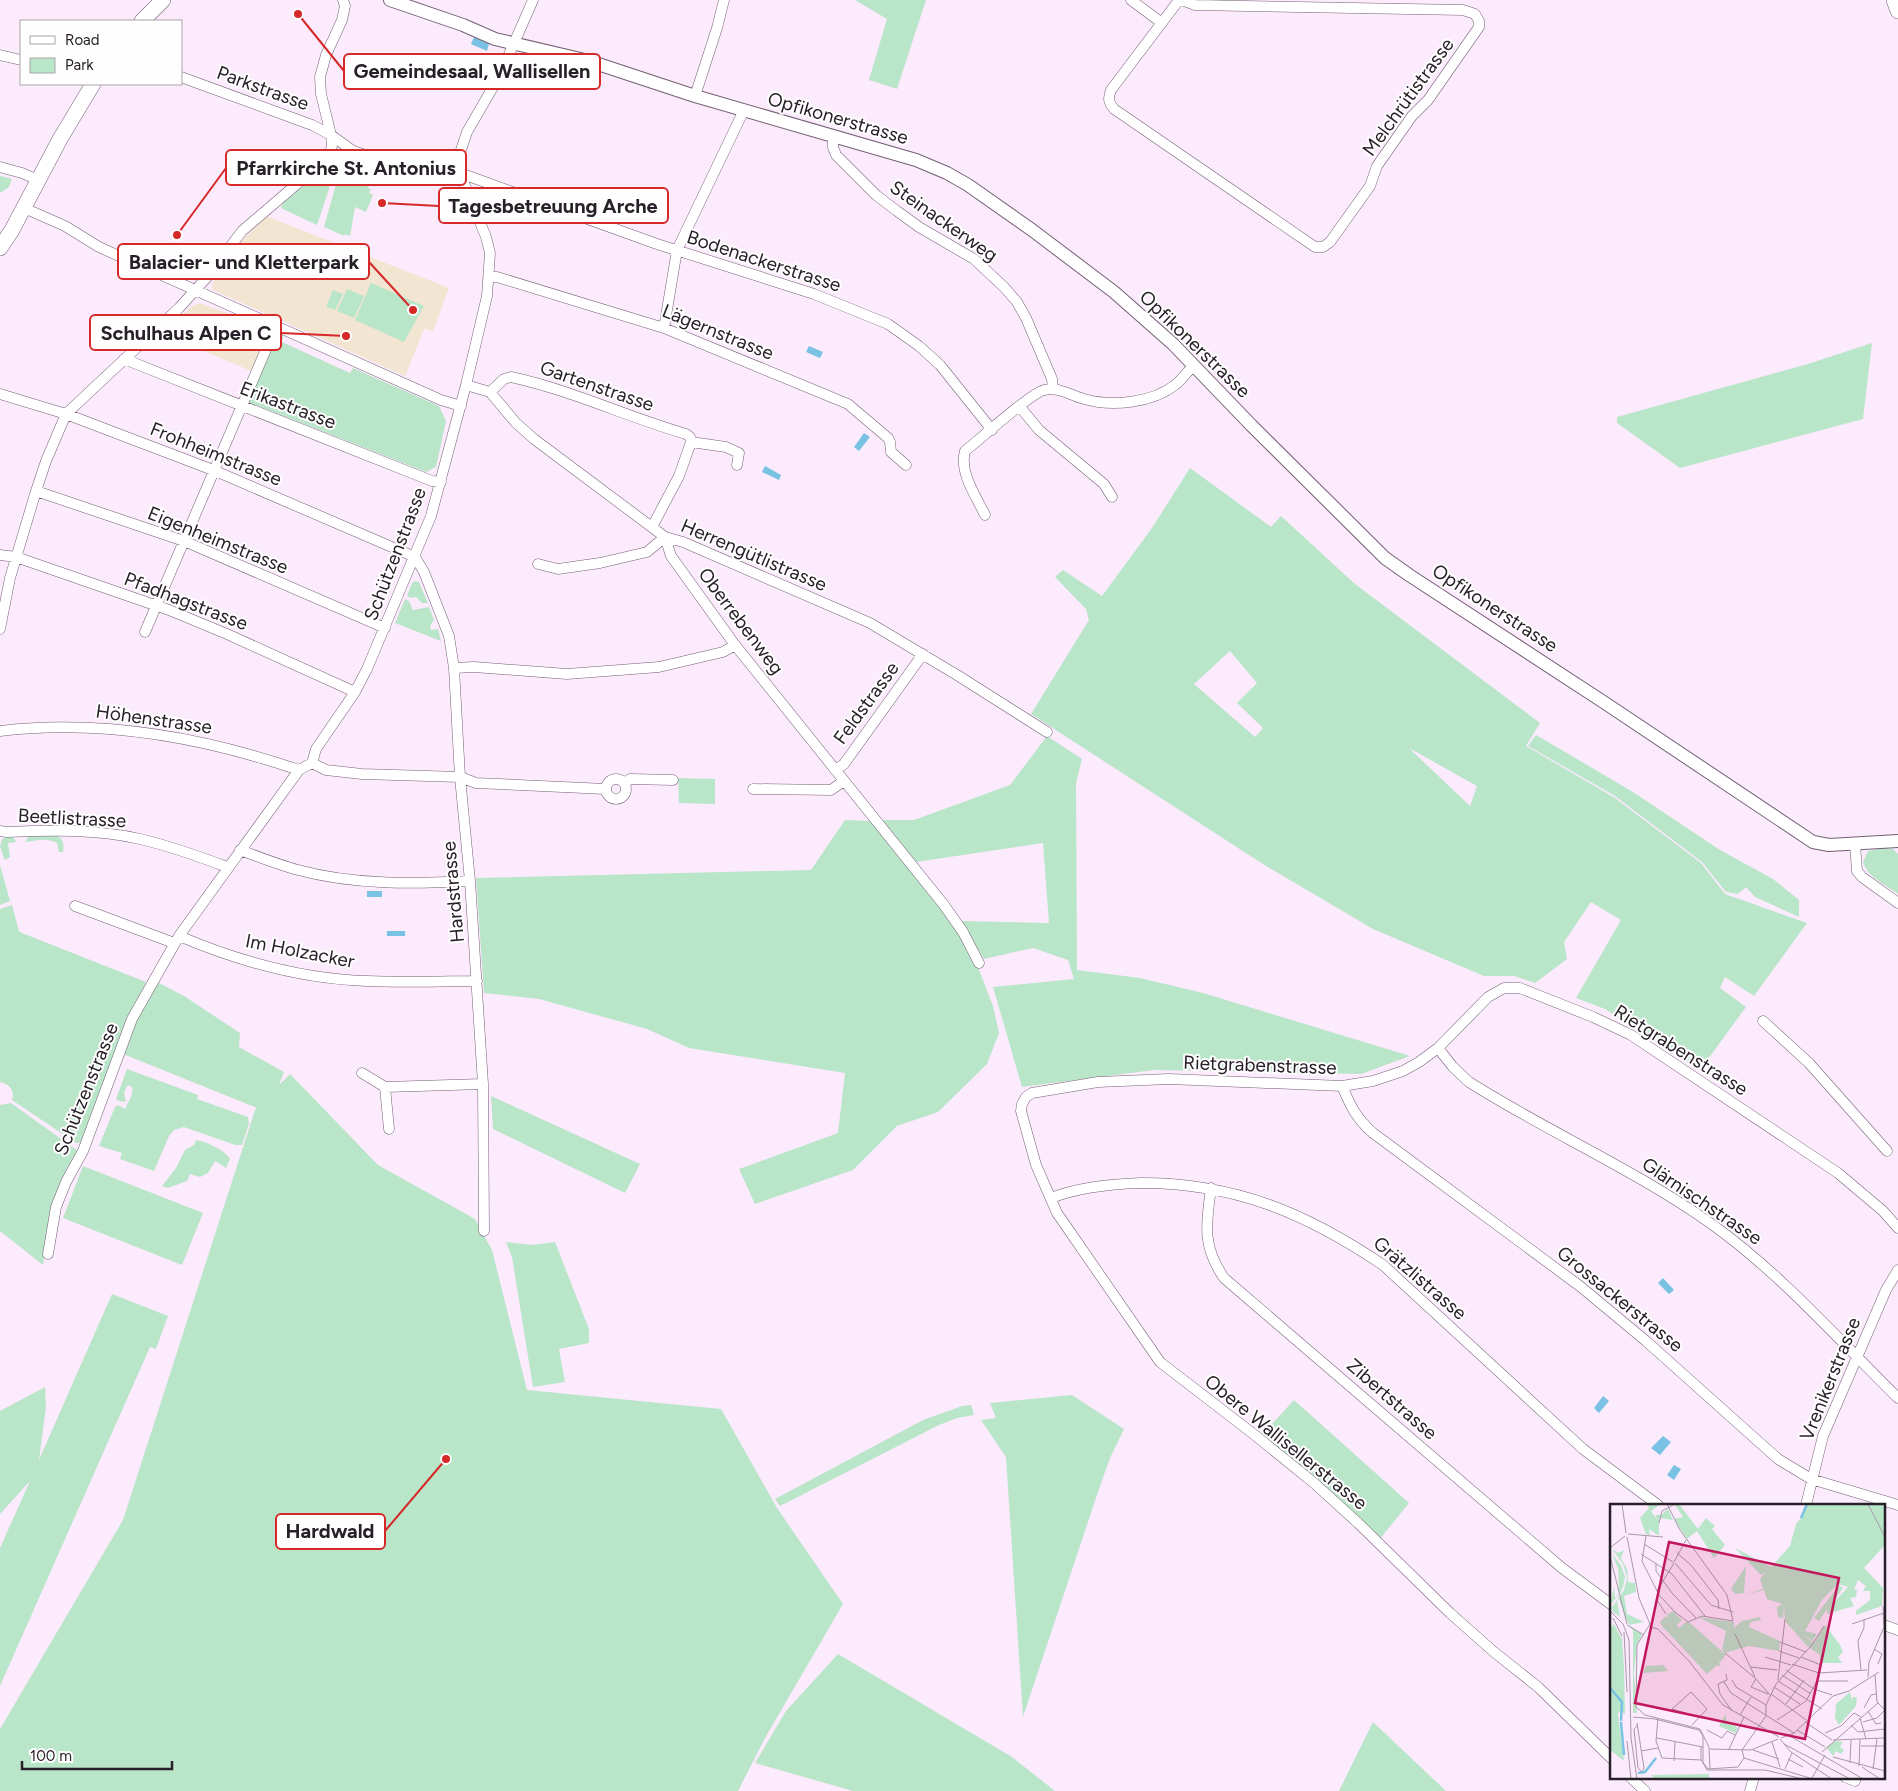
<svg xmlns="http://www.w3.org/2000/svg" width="1898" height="1791" viewBox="0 0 1898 1791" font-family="Figtree,sans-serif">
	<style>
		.education { fill: #f2e5d1 }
		.green { fill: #b9e5c9; fill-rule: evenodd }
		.water { fill: #79c2e3 }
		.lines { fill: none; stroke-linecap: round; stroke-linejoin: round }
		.minor-casing { stroke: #735f74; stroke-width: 11 }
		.tertiary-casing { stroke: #735f74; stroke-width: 14 }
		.secondary-casing { stroke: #735f74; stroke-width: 16 }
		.minor { stroke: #fff; stroke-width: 10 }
		.tertiary { stroke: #fff; stroke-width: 12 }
		.secondary { stroke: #fff; stroke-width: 15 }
		.labels { text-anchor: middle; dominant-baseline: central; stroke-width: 4; stroke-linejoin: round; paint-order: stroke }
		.street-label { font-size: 19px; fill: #282028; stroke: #fefefe }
		.inset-river { fill: none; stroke: #79c2e3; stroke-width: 2.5 }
		.inset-road { fill: none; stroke: #a799a8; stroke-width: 1 }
		.view { fill: #c2185b; fill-opacity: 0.15; stroke: #c2185b; stroke-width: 2.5 }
		.inset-edge { fill: none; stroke: #282028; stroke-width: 2.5 }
		.leader { fill: none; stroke: #d62828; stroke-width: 2 }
		.callout-dot { fill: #d62828; stroke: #fefefe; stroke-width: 2 }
		.callout { fill: #fefefe; stroke: #d62828; stroke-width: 2 }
		.callout-label { font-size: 20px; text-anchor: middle; font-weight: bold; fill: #282028 }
	</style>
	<rect width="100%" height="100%" fill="#fceafd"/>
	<!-- education -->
	<path class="education" d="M266,216L449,288L433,331L424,329L405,376L213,290L212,284L233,256L232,251Z
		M200,303L267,328L268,332L251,371L164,334L192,306Z"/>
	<!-- green -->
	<path class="green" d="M855,0H926L897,89L869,80L887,19Z
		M333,163L329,189L317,225L281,208L282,204L329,165Z
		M342,163L366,165L365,168L375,172L368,188L371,189L369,193L373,195L366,212L355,207L350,236L345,234L344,236L324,227Z
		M0,176L12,179L9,187L0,193Z
		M371,283L424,306L404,342L355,320Z
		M347,289L364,296L354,318L337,311Z
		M333,290L343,294L335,310L326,307Z
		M278,332L284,334L282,342L350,373L353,368L439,406L446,421L436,467L426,472L248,402Z
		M1872,343L1863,419L1680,468L1617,423V417L1808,364Z
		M1190,468L1271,527L1281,516L1355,584L1540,723L1526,746L1615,798L1701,863L1725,894L1807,923L1754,996L1725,977L1720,988L1746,1007L1700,1070L1605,1009L1576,998L1621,920L1591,902L1564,942L1567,959L1535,983L1514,976H1484L1373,929L1266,866L1031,714L1089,620L1086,609L1055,577L1063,570L1102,596L1152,528ZM1230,651L1257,683L1237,703L1263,728L1255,737L1194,684ZM1409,748L1477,786L1470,806Z
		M415,581L419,582L428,603H422L416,597L411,598L407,596L412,583Z
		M405,599L409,601L413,610L429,607L434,620L430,626L431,630L438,629L441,641L395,623Z
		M1536,735L1633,792L1720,850L1773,879L1799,900V917L1755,897L1746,887L1738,894L1726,892L1702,862L1615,796L1528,746Z
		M1047,736L1082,759L1076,783L1077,970L1140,978L1203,993L1410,1056L1361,1074L1154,1070L1022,1087L993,987L1074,979L1068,960L1033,948L984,959L961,921L1049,923L1043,843L916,862L881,820H914L1010,785Z
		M678,778L715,779V804L679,803Z
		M845,820L872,821L939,903L976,962L993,1006L999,1033L987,1064L938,1112L897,1126L853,1170L755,1204L739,1169L838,1133L845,1073L689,1048L647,1029L539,999L484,993L476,878L811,870Z
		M55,835C64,838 64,844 63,852H59L57,843C46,837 35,841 25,842L29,836Z
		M9,836L14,838L16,842L8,843L10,857L5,860L4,859L0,846L2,839Z
		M1884,848L1893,849L1898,854V894C1886,885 1867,877 1863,862L1868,851Z
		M0,865L10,901L0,905Z
		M12,905L19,931L22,933L146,982L124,1028L82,1143H76L12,1100C15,1091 10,1084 0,1082V909Z
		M157,982L184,996L240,1033L239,1047L284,1072L279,1085L290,1074L378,1165L475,1219L492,1250L527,1390L721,1409L777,1508L843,1604L765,1738L738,1791H0V1729L123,1520L255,1110L257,1108L123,1054L135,1024Z
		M127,1069L198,1095L197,1099L248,1117L249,1124L242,1145H235L184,1127L174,1130L169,1136L154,1171L120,1159L122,1153L99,1146L115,1107L118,1105L125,1109C128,1102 134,1094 132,1087L129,1085L127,1086L124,1093L126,1102L119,1101L116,1099Z
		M491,1096L640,1164L625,1193L493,1129Z
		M11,1103L78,1151L49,1225L43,1265L0,1231V1105Z
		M196,1140C207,1142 225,1150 230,1159L226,1168L215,1161L208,1173L200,1177L190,1174L187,1181L168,1188L162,1186L176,1168L185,1150L194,1145Z
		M83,1166L203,1213L182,1265L63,1218Z
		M506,1242L531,1245L555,1242L589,1329V1343L559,1349L565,1382L533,1387L512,1257Z
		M112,1294L168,1316L156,1349L150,1347L0,1686V1548L30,1481L0,1514V1411L45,1387L46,1407L39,1460Z
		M1072,1395L1124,1429L1110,1458L1100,1486L1023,1717L1006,1457L981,1420L996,1418L990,1403Z
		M1294,1400L1409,1503L1379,1540L1261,1436Z
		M971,1405L974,1415L957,1418L939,1425L780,1506L775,1499L923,1420L962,1406Z
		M838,1654L1012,1757L1055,1791H853L755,1763L786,1711Z
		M1373,1722L1446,1791H1339Z"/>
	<!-- water -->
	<path class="water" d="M474,37L489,44L487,51L471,44Z
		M809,346L823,352L820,358L806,352Z
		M864,433L870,437L859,451L854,447Z
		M765,466L781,475L779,480L762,472Z
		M367,891H382V897H367Z
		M387,931H405V936H387Z
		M1663,1278L1674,1290L1669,1294L1658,1283Z
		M1603,1396L1609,1401L1599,1413L1594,1408Z
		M1663,1436L1671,1442L1660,1455L1651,1448Z
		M1674,1465L1681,1469L1674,1480L1667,1475Z"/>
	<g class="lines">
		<defs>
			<path id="minor" d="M1131,0L1162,23
				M1179,0L1111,90C1108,98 1108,102 1114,109L1315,247H1323L1330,242L1370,186L1377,166L1412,116L1428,100L1479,27V21L1475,14L1463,10L1195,5L1182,0
				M0,55L21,60
				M181,77L312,125L331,135L353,151L375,158L460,173L657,244L814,294L888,324L919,346L940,365L992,430
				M695,96L717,28L724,0
				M833,136V147L836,155L876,195L897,211L919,227L974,259L1004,287L1017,302L1026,318L1052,379L1053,389
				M0,167L22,173L38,180
				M24,208L65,226L99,247L441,400L461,406
				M489,277H497L664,328L848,404L888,438L890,442L891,452L906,465
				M664,328L677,250L744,110
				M124,359L432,481L441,482
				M466,385L490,392L516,423L534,439L665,537L683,542L870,623L957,675L1047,732
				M490,392L504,379L511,377C571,390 627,417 686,434L690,437L691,442L679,476L652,527
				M0,394L66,414L213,470L415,557
				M1020,407L1039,430L1104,484L1112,497
				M691,442L726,447L739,453L737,465
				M36,491L184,541L385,628
				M985,515C976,496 959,473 965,451C979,440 1031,393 1044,390C1060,387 1069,395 1084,399C1112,407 1152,403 1175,385C1182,380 1187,371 1194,366
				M665,537L671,556L735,645L944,905L963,932L979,963
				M0,555L16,557L169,610L227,634L355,692
				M415,557L424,572L449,636L454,668L460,777L470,881L483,1084L484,1231
				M538,564L558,569L600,563L647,552L665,537
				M0,629L10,578L36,491L46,461L66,414L179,308L209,275L242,231L318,166L330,153L332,146L331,135L321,94L320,77L326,55L342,20L345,6L343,0
				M145,632L276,326
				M454,668L474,667L567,674L659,667L723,652L735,645
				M0,731C102,719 202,737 299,770
				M312,763L326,770L362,774L460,777L476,783L606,789
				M835,770L844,764L923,654
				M606 789a10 10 0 1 1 20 0a10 10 0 1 1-20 0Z
				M624,783L630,779L673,780
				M753,789L831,790L844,781
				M0,831L7,832C51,830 96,829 140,839C170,846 198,856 227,867
				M1855,844L1857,871L1862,877L1898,903
				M240,850C259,857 279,865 298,870C354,885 413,884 470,881
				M75,906L174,943
				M179,936C238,961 302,979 367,981C403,983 440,981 477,981
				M1763,1021L1809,1063L1887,1151
				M1438,1048L1453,1067L1469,1082C1548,1132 1636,1170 1713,1225C1782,1275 1838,1339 1898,1398
				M362,1073L385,1087L483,1084
				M1342,1086C1351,1107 1356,1118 1373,1133L1581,1287L1646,1341L1778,1459L1811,1479L1898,1505
				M385,1087L389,1129
				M1211,1188C1206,1224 1202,1246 1224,1278L1562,1568L1612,1605
				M1051,1198C1079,1187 1110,1184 1141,1183C1235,1183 1306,1213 1383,1265L1583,1449L1658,1505
				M48,1254L56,1207L66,1182L83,1151L132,1019L179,936L299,770L312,763L316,749L355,692L367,669L431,516L466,385L487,296L490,253L486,237L460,173V153L467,132L500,75L533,0
				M1806,1505L1823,1436L1886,1290L1898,1270
				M1884,1625L1898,1630
				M1612,1759L1538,1687L1494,1652L1450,1613L1358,1523L1314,1483L1256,1436L1160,1362L1057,1213L1036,1165L1021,1111L1022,1104L1026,1097L1032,1093L1098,1082L1169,1079L1342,1086L1373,1081L1403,1071L1419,1062L1438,1048L1488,997L1504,988H1520L1593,1017L1631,1035L1838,1173L1883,1211L1898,1228
				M1630,1777L1645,1791
				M1845,1777L1855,1781
				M1750,1791L1754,1777"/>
			<path id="tertiary" d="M390,0L463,25L495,39L589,61L695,96L916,160L947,173L968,185L1032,230L1114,292L1173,344L1251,425L1385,558L1409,575L1605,703L1813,842L1829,845L1898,841"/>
			<path id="secondary" d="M1894,0L1898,11
				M142,21L163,0
				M0,248L12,230L60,139L93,84"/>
		</defs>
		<!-- minor casing -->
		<use href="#minor" class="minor-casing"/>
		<!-- tertiary casing -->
		<use href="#tertiary" class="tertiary-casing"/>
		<!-- secondary casing -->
		<use href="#secondary" class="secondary-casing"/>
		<!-- minor -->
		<use href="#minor" class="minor"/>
		<!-- tertiary -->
		<use href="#tertiary" class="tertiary"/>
		<!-- secondary -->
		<use href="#secondary" class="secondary"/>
	</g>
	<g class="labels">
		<!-- street labels -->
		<g class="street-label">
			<text transform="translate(263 88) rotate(20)">Parkstrasse</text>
			<text transform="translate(1408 97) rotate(-54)">Melchrütistrasse</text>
			<text transform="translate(838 118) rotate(16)">Opfikonerstrasse</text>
			<text transform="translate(944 221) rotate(35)">Steinackerweg</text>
			<text transform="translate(764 261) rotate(18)">Bodenackerstrasse</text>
			<text transform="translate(718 332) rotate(22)">Lägernstrasse</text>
			<text transform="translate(1195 344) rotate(44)">Opfikonerstrasse</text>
			<text transform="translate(597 386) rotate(19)">Gartenstrasse</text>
			<text transform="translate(288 405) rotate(21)">Erikastrasse</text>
			<text transform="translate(216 454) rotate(22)">Frohheimstrasse</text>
			<text transform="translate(218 540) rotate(22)">Eigenheimstrasse</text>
			<text transform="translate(395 554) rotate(-69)">Schützenstrasse</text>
			<text transform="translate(754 555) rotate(23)">Herrengütlistrasse</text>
			<text transform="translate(186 601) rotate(21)">Pfadhagstrasse</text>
			<text transform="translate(1495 608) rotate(33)">Opfikonerstrasse</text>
			<text transform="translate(741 621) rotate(53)">Oberrebenweg</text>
			<text transform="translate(866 703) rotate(-54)">Feldstrasse</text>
			<text transform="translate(154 719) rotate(8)">Höhenstrasse</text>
			<text transform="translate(72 818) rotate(3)">Beetlistrasse</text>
			<text transform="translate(453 892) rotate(-95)">Hardstrasse</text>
			<text transform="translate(300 951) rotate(11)">Im Holzacker</text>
			<text transform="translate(1681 1050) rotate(32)">Rietgrabenstrasse</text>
			<text transform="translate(1260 1065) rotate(2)">Rietgrabenstrasse</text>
			<text transform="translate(86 1089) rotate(-68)">Schützenstrasse</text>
			<text transform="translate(1702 1201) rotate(34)">Glärnischstrasse</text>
			<text transform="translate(1420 1278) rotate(41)">Grätzlistrasse</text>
			<text transform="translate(1620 1299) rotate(39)">Grossackerstrasse</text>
			<text transform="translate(1830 1379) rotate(-68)">Vrenikerstrasse</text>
			<text transform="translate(1392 1399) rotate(41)">Zibertstrasse</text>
			<text transform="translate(1286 1442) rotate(39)">Obere Wallisellerstrasse</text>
		</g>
	</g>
	<!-- overview -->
	<g transform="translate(1610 1504)">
		<rect width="275" height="275" fill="#fceafd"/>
		<path d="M37,0H51L41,7L48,17L45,11H51L58,5L63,16L49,14V32L39,25L40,31L36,30L30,14L39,4ZM69,0L88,25L96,14L105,22L102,25L115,41L104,54L87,27L77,35L64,15L73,13L65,1ZM196,0H275V41L254,64L273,84L272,102L246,111V107L260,96V87H253L256,82L248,76L244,85L247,86L246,93L240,94L244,102L217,110V105L209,117L204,114L229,81L233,84L222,100L238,83L228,80L212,96L195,127L207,130L203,137L193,131L204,139L215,121L230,141L233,148L228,153L232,159H210V151L197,142L175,117L174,102L173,114L168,113L167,103L172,100L157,95L154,86L134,91L153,85L150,75L156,68L151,71L125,44L161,63L180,42L186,20L193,12ZM2,45L8,49L14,46L11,54L17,65L18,78L25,79L26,88L14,92L17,110L34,118L19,121L32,131L27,140L24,168L27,209H23V127L15,113L9,95L7,97L10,113L2,107L4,104L0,106L14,86L17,74L13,60ZM2,50L11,61L15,73L13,83L10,89L0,101L4,83L5,94L9,89L8,65ZM136,62L134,89L125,90L121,85ZM63,107L72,116L67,121L69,124L76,118L80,119L116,151L109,159L111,163L107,161L97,170L52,122L50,118L56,112L59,114L57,111ZM88,113L124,118V124L132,117L150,113L151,116L141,118L139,123L170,137L169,147L139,142L115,149L112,146L116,127ZM4,120L12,135L14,162L15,210L9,207L8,210L14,257L0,246V124ZM53,161L58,167L33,169L36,162ZM240,188L242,196L243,193H247L246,202L229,221L225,214L226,200ZM116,210V216L128,224L125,229L109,222ZM226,237L233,238L230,243L234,246L231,250L226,247L223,252L216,243ZM99,270V275H45L41,271Z" fill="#b9e5c9"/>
		<path class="inset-river" d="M191,14L197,0M0,184L12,198L11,217M11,218L14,251M28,269L35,268L46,254"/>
		<path class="inset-road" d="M12,0L16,29M258,0L275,33M49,19L52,7L65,0M18,30L53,33M36,32L32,57L49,91L65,108L78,118L92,112L123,117L117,91L70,26L57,0M17,33L29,94L40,120L27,141L26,203L35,211L90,225L99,243L100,265M34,40L63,58M0,44L15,32M67,49L81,61L108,96L109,105M31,50L62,70L95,112M0,52L17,120M64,58L76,36M65,59L101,101L123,108M46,60V67L62,89L86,114M47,87L64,59M47,96L56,110M0,107L13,120L19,136L21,234L27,275M3,114L12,132M242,120L274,109M17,121L34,131M40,123L48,125L79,157L113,201L169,233M14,128L17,188M125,130L145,173M170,138L196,148M264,145L272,150L268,160M169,147L189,154M115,149L145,174L160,191M155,153L181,161M182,160L209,169L257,166M141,163L167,166M176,166L204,185L222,191M251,166L248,137L254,124V115M172,171L201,190M265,171L267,198L275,206M258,173L259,158L274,123L273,102M146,175L141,183L158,190M122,176L126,183L156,201M168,176L175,115M168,177L212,205M207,177H238M114,178L121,189L184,229M108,180L110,190L122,207M108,180L117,176L116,170M164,183L190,200M161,190L196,216M176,200L194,176M254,204L261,191L266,190M258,207L266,220L271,219M130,211L141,193M23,213L45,215L89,226L93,232V259L97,266H155L193,275M48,214L46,237L52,254L91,256M250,214L256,235M167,216L196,197L209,173L211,161L191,153M195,218L222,236M253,218L267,214L275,206M27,219L34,264L32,268L28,264L24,225L27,222M82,221L97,205L81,188L62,205L89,213M241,221L248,228L275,225M97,226L112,234L117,227L125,231M187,226L215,243M215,229L231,222L244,209L251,213M180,232L253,275M47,234L93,243M171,234L184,229L223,192L239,187L269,168M170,235L181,248L222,275M223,236L275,234M17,237L21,275M162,238L170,263M174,240L240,275M251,242H275M91,243V256L98,265L128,263L134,254M100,245L141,246L168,235M119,245L134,213M143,246L169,255M31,247L48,244M212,248L268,199M223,253L275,267M134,254L132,246L156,212V201L166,180L202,141L214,122M134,254L203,275M178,255L193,263M64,257L65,238M240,259L241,236M249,262L250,235M252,263L270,275M175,265L182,249M263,265L267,235M202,274L215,251"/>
		<path class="view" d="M59,38L229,74L195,235L25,199Z"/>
		<rect width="275" height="275" class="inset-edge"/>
	</g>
	<!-- callouts -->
	<path class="leader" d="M298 14L344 71M177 235L226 168M382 203L439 206M413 310L369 262M346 336L281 333M446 1459L385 1531"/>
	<g class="callout-dot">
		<circle cx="298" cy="14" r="5"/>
		<circle cx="177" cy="235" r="5"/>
		<circle cx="382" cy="203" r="5"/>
		<circle cx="413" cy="310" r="5"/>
		<circle cx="346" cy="336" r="5"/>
		<circle cx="446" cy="1459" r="5"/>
	</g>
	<g class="callout">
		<rect x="344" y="54" width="256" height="35" rx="5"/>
		<rect x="226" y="150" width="240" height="35" rx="5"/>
		<rect x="439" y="188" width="229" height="35" rx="5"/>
		<rect x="118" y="244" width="251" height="35" rx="5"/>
		<rect x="90" y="315" width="191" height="35" rx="5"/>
		<rect x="276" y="1514" width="109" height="35" rx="5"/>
	</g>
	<g class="callout-label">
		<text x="472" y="78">Gemeindesaal, Wallisellen</text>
		<text x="346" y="175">Pfarrkirche St. Antonius</text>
		<text x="553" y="213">Tagesbetreuung Arche</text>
		<text x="244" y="269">Balacier- und Kletterpark</text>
		<text x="186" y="340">Schulhaus Alpen C</text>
		<text x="330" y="1538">Hardwald</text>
	</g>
	<!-- legend -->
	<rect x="20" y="20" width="162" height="65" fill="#fefefe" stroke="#a8a5a8"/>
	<rect x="30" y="36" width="25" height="8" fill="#ffffff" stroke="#a8a5a8"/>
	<text x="65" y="45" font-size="15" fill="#282028">Road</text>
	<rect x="30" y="58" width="25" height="15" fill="#b9e5c9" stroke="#a8a5a8"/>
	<text x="65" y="70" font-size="15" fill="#282028">Park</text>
	<!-- scale -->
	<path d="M22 1761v8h150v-8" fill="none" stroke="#282028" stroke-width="2.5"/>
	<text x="30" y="1761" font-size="15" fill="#282028" stroke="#fefefe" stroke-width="4" paint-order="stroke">100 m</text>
</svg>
